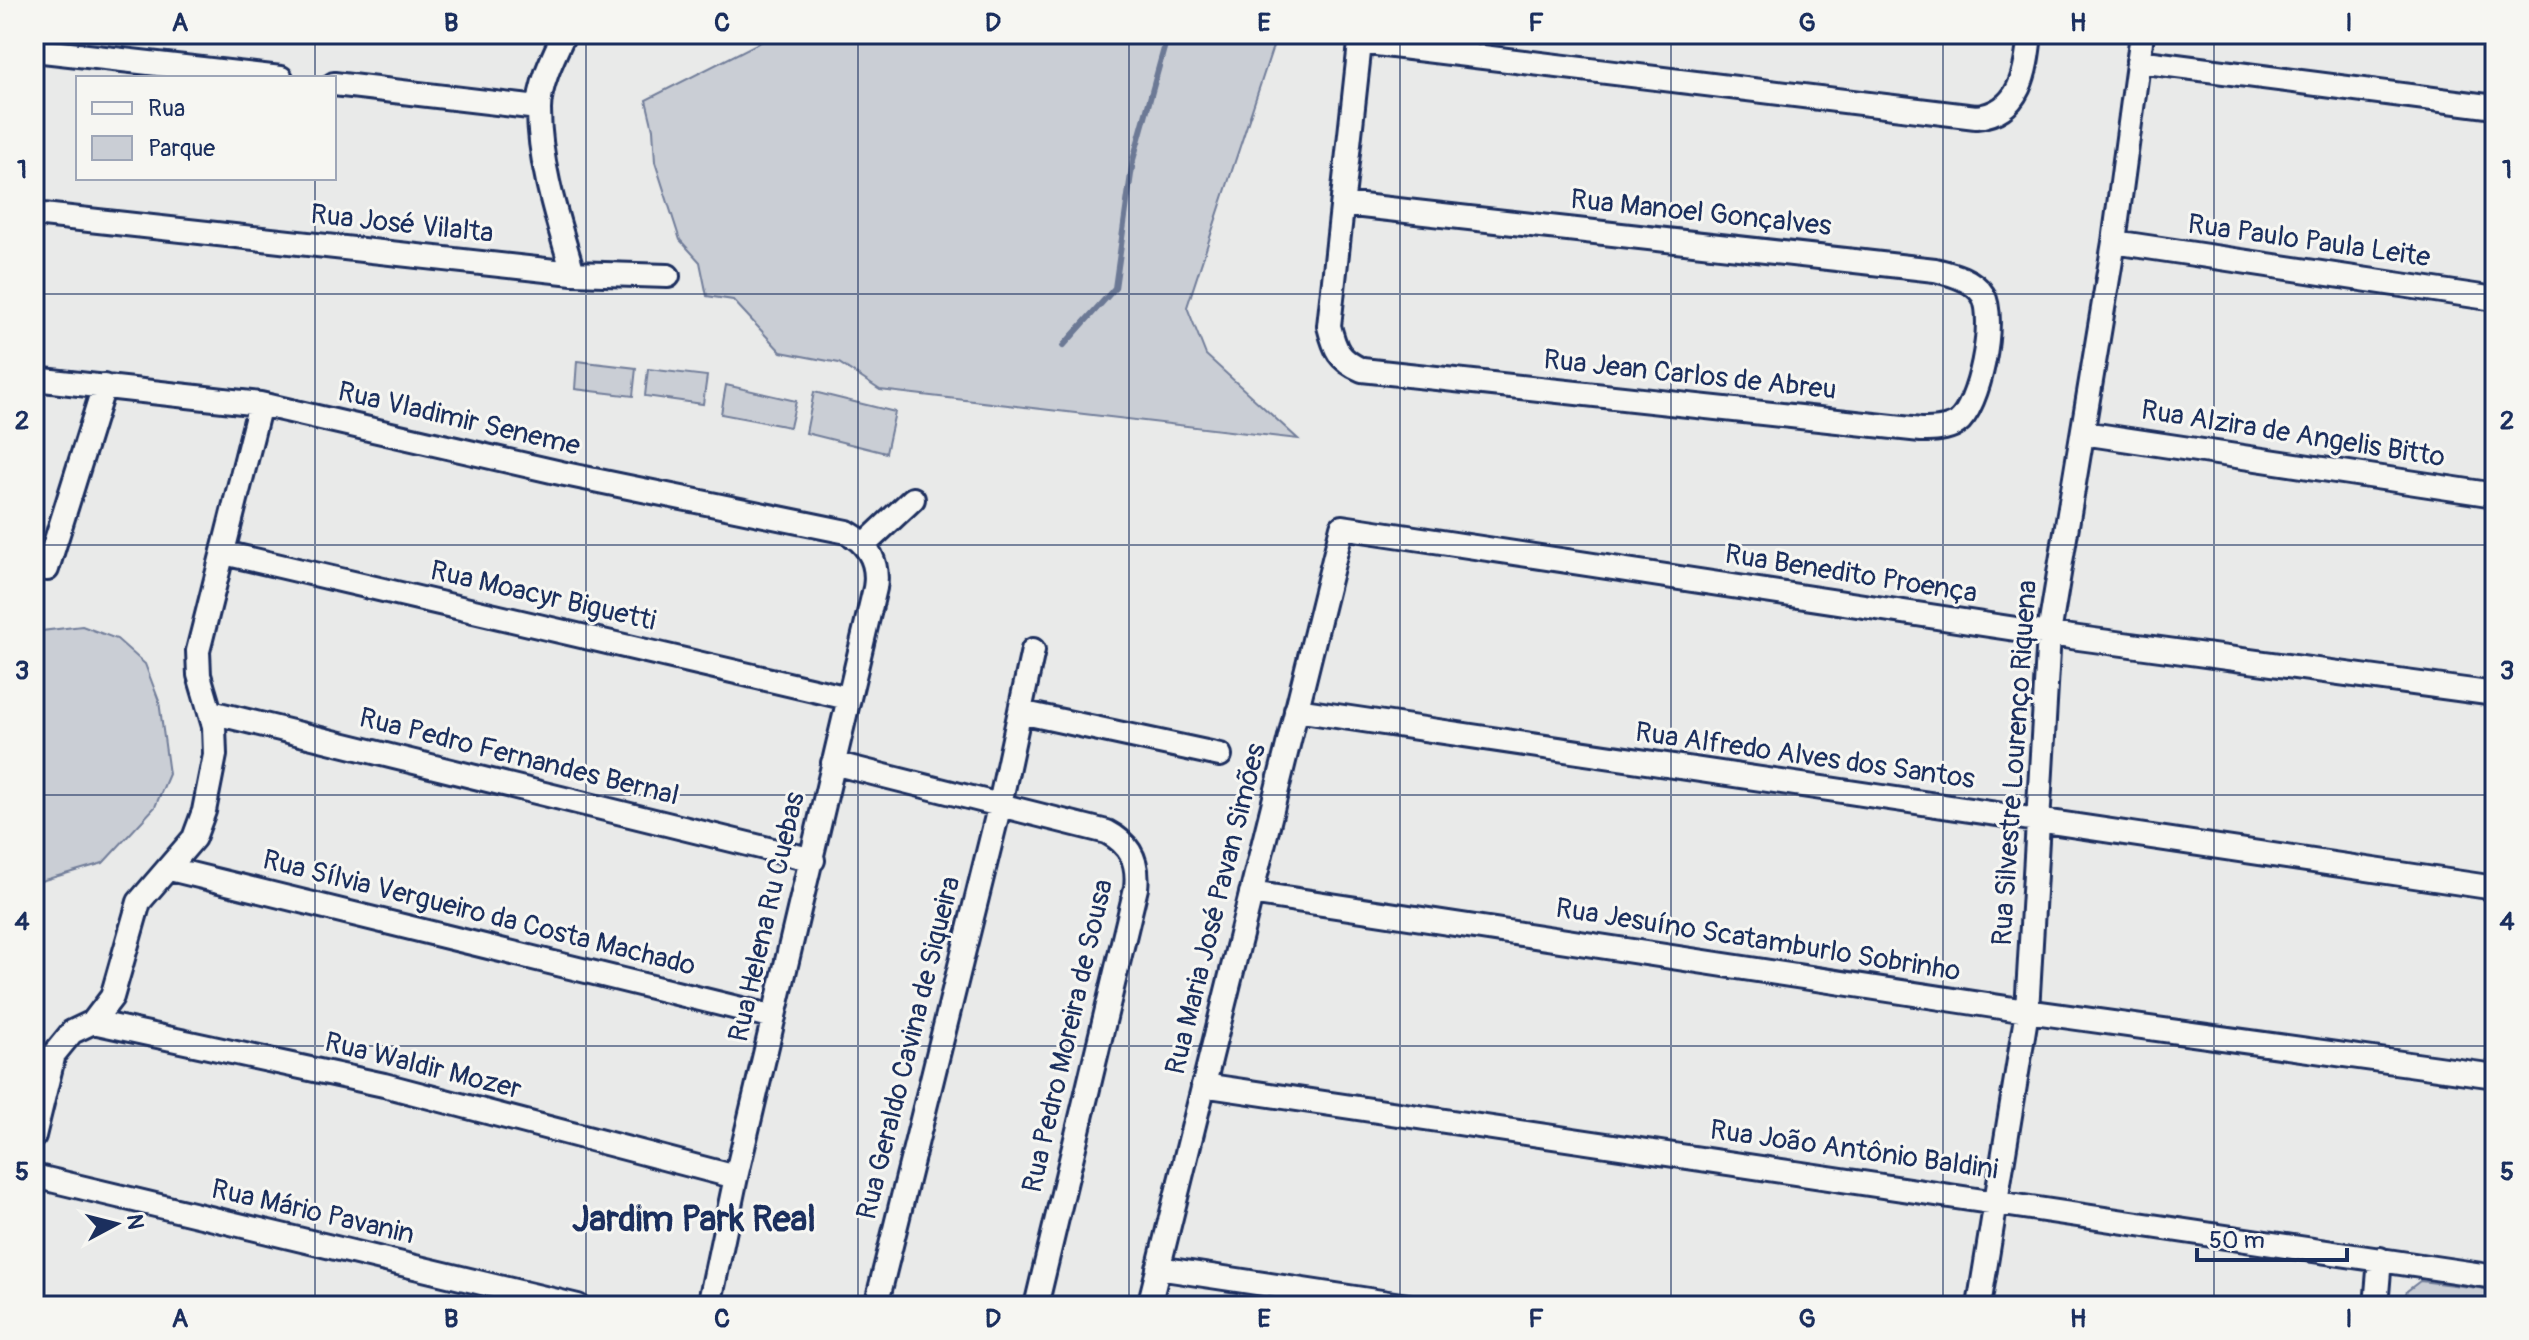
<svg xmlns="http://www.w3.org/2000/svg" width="2529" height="1340" viewBox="0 0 2529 1340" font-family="Pangolin,sans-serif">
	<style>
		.green { fill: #caced5; stroke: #727e9a; stroke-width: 2 }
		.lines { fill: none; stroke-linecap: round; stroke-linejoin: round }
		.stream { stroke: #6c7995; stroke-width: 6 }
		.street-casing { stroke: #1b2f5e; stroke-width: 28 }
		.street { stroke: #f6f6f2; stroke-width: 22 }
		.grid { fill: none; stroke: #1b2f5e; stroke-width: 2; stroke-opacity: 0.55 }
		.labels { text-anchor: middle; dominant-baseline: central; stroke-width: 6; stroke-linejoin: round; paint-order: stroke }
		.street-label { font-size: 28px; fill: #1b2f5e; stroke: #f6f6f2 }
		.district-label { font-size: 36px; font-weight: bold; fill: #1b2f5e; stroke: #f6f6f2 }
		.neatline { fill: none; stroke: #1b2f5e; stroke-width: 3 }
		.grid-label { font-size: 26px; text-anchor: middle; font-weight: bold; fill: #1b2f5e }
	</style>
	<rect width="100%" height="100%" fill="#e9eae9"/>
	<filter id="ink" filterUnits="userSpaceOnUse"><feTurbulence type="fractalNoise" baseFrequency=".0125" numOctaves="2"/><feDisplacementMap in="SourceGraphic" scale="16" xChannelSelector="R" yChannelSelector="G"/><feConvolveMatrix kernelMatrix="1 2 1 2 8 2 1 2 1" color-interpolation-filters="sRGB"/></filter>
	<g filter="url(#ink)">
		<!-- green -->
		<path class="green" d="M776,34H1277L1187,307L1206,355L1298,439L880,390L839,363L781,352L733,300L707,296L700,262L680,240L655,162L653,129L646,100Z
			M577,361L636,368L633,396L575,389Z
			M648,369L707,376L703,404L645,396Z
			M726,385L796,401L790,427L721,414Z
			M814,392L895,412L886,453L806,433Z
			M82,626L117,639L145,664L159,701L169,774L155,807L103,863L34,883V632Z
			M2420,1281L2495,1290V1306H2401L2407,1291Z"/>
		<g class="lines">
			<!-- stream -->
			<path class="stream" d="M1063,346L1115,288L1133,160L1168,34"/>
			<defs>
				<path id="street" d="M564,34C554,55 539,85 539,110C539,164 558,221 573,273
					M1360,42L1976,117C2021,113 2026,71 2030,34
					M34,50L281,78
					M2138,61L2495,107
					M334,84L538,108
					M1344,204L1935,270C1951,274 1973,279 1983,295C1997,319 1979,408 1957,423C1946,430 1932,430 1921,430L1362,370C1339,360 1335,350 1329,326L1361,34
					M34,214L573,273L668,276
					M2114,242L2495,299
					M34,379L260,404L565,474L847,532C869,544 879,564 875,588L736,1177L709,1306
					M2083,433L2495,495
					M864,545L913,499
					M224,553L848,698
					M47,569L104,386
					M1296,710L2495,888
					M211,712L813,860
					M1020,712L1220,755
					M833,763L1107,832C1130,844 1139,862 1136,888L1036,1306
					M170,869L774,1017
					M1251,893L2027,1011L2495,1076
					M93,1022L384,1085L736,1177
					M1203,1085L2495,1277
					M34,1136L54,1054L72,1032L93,1022L112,997L139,902L194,838L204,811L215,755L214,726L199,675L198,651L260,404
					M34,1176L578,1306
					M1158,1268L1408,1306
					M876,1306L1000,804L1033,650
					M1149,1306L1342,527L2049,634L2495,694
					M1979,1306L2027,1011L2049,634L2114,242L2142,34
					M2376,1306L2380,1259"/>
			</defs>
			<!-- street casing -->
			<use href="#street" class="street-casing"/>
			<!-- street -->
			<use href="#street" class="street"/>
		</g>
	</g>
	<!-- grid -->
	<path class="grid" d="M315,34V78M586,34V1306M858,34V1306M1129,34V1306M1400,34V1306M1671,34V1306M1943,34V1306M2214,34V1306M315,178V1306M34,294H2495M34,545H2495M34,795H2495M34,1046H2495"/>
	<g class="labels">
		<!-- street labels -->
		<g class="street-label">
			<text transform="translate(1701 213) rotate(6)">Rua Manoel Gonçalves</text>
			<text transform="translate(402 224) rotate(6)">Rua José Vilalta</text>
			<text transform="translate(2309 241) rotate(8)">Rua Paulo Paula Leite</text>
			<text transform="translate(1690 375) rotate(6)">Rua Jean Carlos de Abreu</text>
			<text transform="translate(459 419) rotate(13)">Rua Vladimir Seneme</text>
			<text transform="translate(2293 434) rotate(9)">Rua Alzira de Angelis Bitto</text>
			<text transform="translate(1851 574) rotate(9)">Rua Benedito Proença</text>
			<text transform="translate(543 596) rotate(13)">Rua Moacyr Biguetti</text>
			<text transform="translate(1805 756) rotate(8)">Rua Alfredo Alves dos Santos</text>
			<text transform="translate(519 757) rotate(14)">Rua Pedro Fernandes Bernal</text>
			<text transform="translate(2015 763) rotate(-86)">Rua Silvestre Lourenço Riquena</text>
			<text transform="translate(1216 909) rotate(-76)">Rua Maria José Pavan Simões</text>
			<text transform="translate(479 913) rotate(14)">Rua Sílvia Vergueiro da Costa Machado</text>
			<text transform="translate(767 917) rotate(-77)">Rua Helena Ru Cuebas</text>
			<text transform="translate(1758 940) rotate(9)">Rua Jesuíno Scatamburlo Sobrinho</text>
			<text transform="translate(1068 1036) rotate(-77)">Rua Pedro Moreira de Sousa</text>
			<text transform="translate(909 1048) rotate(-76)">Rua Geraldo Cavina de Siqueira</text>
			<text transform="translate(423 1066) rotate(14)">Rua Waldir Mozer</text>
			<text transform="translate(1854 1150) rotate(8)">Rua João Antônio Baldini</text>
			<text transform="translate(313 1212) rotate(13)">Rua Mário Pavanin</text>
		</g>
		<!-- district labels -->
		<g class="district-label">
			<text x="694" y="1219">Jardim Park Real</text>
		</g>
	</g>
	<!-- margin -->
	<rect width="2529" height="1340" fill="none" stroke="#f6f6f2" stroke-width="88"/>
	<!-- legend -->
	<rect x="76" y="76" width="260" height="104" fill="#f6f6f2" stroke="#9ea6b7" stroke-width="2"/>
	<rect x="92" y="102" width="40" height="12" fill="#f6f6f2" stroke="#9ea6b7" stroke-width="2"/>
	<text x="148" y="116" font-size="24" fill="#1b2f5e">Rua</text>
	<rect x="92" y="136" width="40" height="24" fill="#caced5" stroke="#9ea6b7" stroke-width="2"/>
	<text x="148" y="156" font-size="24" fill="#1b2f5e">Parque</text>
	<!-- north arrow -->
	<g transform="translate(116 1224) rotate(83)" stroke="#f6f6f2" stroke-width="6" paint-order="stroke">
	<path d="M0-6L14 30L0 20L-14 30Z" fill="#1b2f5e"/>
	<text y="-12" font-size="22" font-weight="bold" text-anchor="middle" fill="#1b2f5e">N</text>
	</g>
	<!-- scale -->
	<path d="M2197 1248v12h150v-12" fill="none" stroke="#1b2f5e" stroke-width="4"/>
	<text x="2209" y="1248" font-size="24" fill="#1b2f5e" stroke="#f6f6f2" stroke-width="6" paint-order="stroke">50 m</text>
	<rect x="44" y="44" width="2441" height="1252" class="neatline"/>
	<g class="grid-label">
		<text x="180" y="31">A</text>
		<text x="451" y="31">B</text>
		<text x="722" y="31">C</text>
		<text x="993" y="31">D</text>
		<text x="1264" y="31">E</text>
		<text x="1536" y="31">F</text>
		<text x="1807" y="31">G</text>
		<text x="2078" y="31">H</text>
		<text x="2349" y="31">I</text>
		<text x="22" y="178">1</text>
		<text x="2507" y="178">1</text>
		<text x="22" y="429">2</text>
		<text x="2507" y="429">2</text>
		<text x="22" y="679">3</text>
		<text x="2507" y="679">3</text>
		<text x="22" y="930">4</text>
		<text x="2507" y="930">4</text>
		<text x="22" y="1180">5</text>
		<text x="2507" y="1180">5</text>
		<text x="180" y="1327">A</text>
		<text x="451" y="1327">B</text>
		<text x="722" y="1327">C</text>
		<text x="993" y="1327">D</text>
		<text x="1264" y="1327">E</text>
		<text x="1536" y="1327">F</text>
		<text x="1807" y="1327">G</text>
		<text x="2078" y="1327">H</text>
		<text x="2349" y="1327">I</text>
	</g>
</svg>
